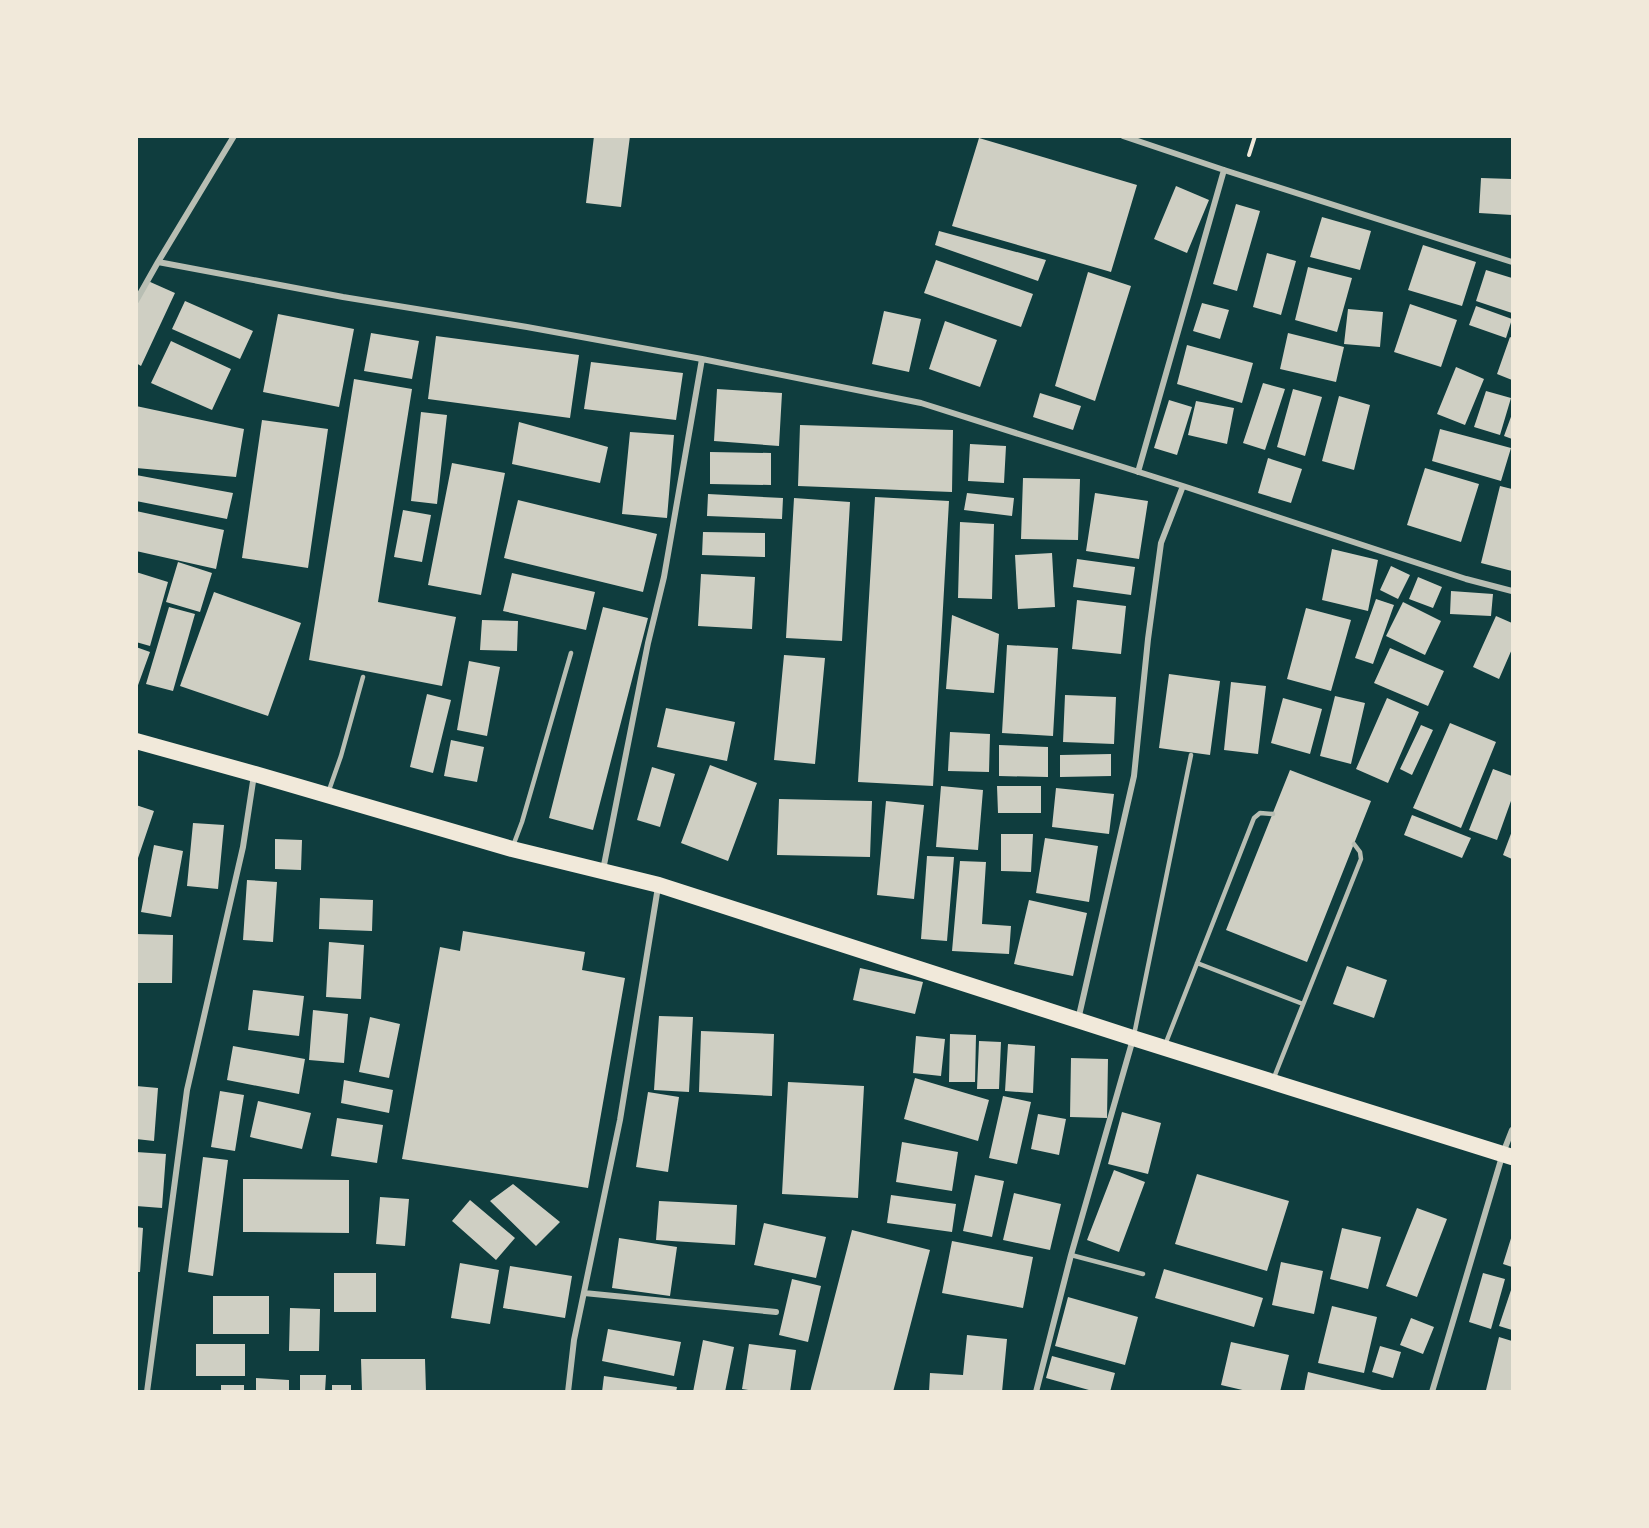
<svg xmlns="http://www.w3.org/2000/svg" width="1649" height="1528" viewBox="0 0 1649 1528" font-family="'Noto Sans',sans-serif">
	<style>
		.building { fill: #cfcfc3 }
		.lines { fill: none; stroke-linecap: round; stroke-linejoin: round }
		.path { stroke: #f1e9da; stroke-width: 4 }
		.service { stroke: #b8beb3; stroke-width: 4.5 }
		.minor { stroke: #b8beb3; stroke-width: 6 }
		.trunk { stroke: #f1e9da; stroke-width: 16 }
	</style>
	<rect width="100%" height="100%" fill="#0f3d3e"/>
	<!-- building -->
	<path class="building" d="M594,136H630L621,207L586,203Z
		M979,138L1137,185L1111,272L952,226Z
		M1481,178L1512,179V215L1479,213Z
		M1176,186L1209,200L1187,253L1154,239Z
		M1236,204L1260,211L1237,291L1213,284Z
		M1322,217L1371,231L1360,270L1310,257Z
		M939,231L1046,260L1038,281L935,245Z
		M1423,245L1476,262L1462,306L1408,290Z
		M1267,253L1296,261L1281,315L1253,307Z
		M936,260L1033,294L1021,327L924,293Z
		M1308,267L1352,278L1337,332L1295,320Z
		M1486,270L1512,278V313L1476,301Z
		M1088,272L1131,286L1095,401L1055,386Z
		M148,281L175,293L141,366L136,363V306Z
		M185,301L253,331L240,359L172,329Z
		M1202,303L1229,310L1220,339L1193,331Z
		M1410,304L1457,320L1441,367L1394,352Z
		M1476,306L1512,319L1506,338L1469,325Z
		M1348,309L1383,312L1380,347L1344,344Z
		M884,311L921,319L909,372L872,364Z
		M278,314L354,329L339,407L263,392Z
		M945,321L997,340L980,387L929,369Z
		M371,333L419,341L412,379L364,371Z
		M1288,333L1344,347L1336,382L1280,369Z
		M436,336L579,355L570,418L428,399Z
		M1510,337L1512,338V380L1497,374Z
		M171,341L231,369L212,410L151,383Z
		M1187,345L1253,363L1242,403L1177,384Z
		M591,362L683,373L676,420L584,409Z
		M1456,367L1484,379L1465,425L1437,414Z
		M354,379L412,389L378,602L456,617L442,686L309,660Z
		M1263,383L1285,389L1265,450L1243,443Z
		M717,389L782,393L779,446L714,441Z
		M1293,389L1322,397L1305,456L1277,447Z
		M1486,391L1511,398L1500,435L1474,427Z
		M1040,393L1081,406L1073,430L1033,417Z
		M1339,396L1370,405L1354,470L1322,461Z
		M1169,400L1192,407L1177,455L1154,448Z
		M1196,401L1234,408L1227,444L1188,435Z
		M136,406L244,429L236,477L136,468Z
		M421,412L447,415L437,504L411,501Z
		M1512,414V439L1504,436Z
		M262,420L328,429L308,568L242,558Z
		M519,422L608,447L600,483L512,464Z
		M800,425L953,430L952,492L798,486Z
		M1440,429L1511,448L1501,481L1432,461Z
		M630,432L674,435L667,518L622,514Z
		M970,444L1006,446L1004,483L968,481Z
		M710,452L771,453V485L710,484Z
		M1268,458L1302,469L1291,503L1258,493Z
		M452,463L505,473L481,595L428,585Z
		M1425,468L1479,484L1461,542L1407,525Z
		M136,475L233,493L227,519L136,501Z
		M1023,478L1080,479L1078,540L1021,539Z
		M1500,486L1512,489V571L1481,563Z
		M967,493L1014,498L1012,516L964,510Z
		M1095,493L1148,501L1139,559L1086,551Z
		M708,494L783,498L782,519L707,516Z
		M875,497L949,501L933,786L858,782Z
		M794,498L850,502L842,641L786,638Z
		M518,500L657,534L643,592L504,558Z
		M403,510L431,515L422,562L394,557Z
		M136,511L224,530L216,569L136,551Z
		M960,522L994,524L992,599L958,598Z
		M703,532L765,533V557L702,555Z
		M1332,549L1378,560L1368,611L1322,600Z
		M1052,553L1055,607L1018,609L1015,555Z
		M1077,559L1135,567L1131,595L1073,587Z
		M178,562L212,573L200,612L166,602Z
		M1391,566L1410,575L1398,599L1380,590Z
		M136,572L168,582L150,646L136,642Z
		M512,573L595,592L586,630L503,611Z
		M701,574L755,577L752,629L698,626Z
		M1418,577L1442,587L1433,608L1409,599Z
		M1451,591L1493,594L1491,616L1450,614Z
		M214,592L301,623L268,716L180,686Z
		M1376,599L1394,605L1373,664L1355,658Z
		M1077,600L1126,606L1121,654L1072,649Z
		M1403,602L1441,621L1425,655L1386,636Z
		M169,607L195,614L173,691L146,684Z
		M603,607L648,618L593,830L549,818Z
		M1306,608L1351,620L1331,691L1287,679Z
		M952,615L999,634L994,693L946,689Z
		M1496,616L1512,623V649L1499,679L1473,667Z
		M482,620L518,621L517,651L480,650Z
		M1007,645L1058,648L1053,736L1002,733Z
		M136,647L150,652L137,688H136Z
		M1390,648L1444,671L1428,706L1374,683Z
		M784,655L825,658L815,764L774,760Z
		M469,661L500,667L487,736L457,730Z
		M1169,674L1220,681L1210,755L1159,748Z
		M1231,682L1266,686L1258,754L1224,750Z
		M427,694L451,700L433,773L410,767Z
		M1065,695L1116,697L1114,744L1063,742Z
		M1335,696L1365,703L1351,764L1320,756Z
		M1283,698L1322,709L1310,754L1271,743Z
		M1387,698L1419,712L1388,783L1356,769Z
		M666,708L735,722L727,761L657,747Z
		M1450,723L1496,742L1461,828L1413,808Z
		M1421,725L1433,730L1412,775L1400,769Z
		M950,732L990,734L989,772L948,771Z
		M451,740L484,747L477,782L444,776Z
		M999,745L1048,747V777L999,776Z
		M1111,754V776L1060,777V755Z
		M710,765L757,783L728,861L681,843Z
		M652,767L675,774L660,827L637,820Z
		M1493,769L1512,776V798L1497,840L1469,830Z
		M1290,770L1371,801L1307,962L1226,930Z
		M941,786L983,790L978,850L936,847Z
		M997,786H1041V813H998Z
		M1056,788L1114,794L1109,834L1052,827Z
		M779,799L872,801L870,857L777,855Z
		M886,801L924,805L914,899L877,895Z
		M136,805L154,811L137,861L136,860Z
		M1412,815L1471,838L1462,858L1404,835Z
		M193,823L224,825L218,889L187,886Z
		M1512,831V859L1503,855Z
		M1001,834H1033L1031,872L1001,871Z
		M1045,838L1098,846L1089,902L1036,893Z
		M275,839L302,840L301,870L275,869Z
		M154,845L183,851L171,917L141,912Z
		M927,856L954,857L947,941L921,939Z
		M960,861L986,862L982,924L1011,926L1009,954L952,951Z
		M247,880L277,882L273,942L243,940Z
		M320,898L373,900L372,931L319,929Z
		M1029,900L1087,913L1073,976L1014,964Z
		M463,931L585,952L582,970L625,978L588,1188L402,1159L440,947L460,951Z
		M136,934L173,935L172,983H136Z
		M329,942L364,945L361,999L326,997Z
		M1347,966L1387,980L1374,1018L1333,1004Z
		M860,968L923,982L915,1014L853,1000Z
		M253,990L304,996L299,1036L248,1030Z
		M313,1010L348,1014L344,1063L309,1060Z
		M659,1016L693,1017L689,1092L654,1090Z
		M370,1017L400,1024L389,1078L359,1072Z
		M701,1031L774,1034L772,1096L699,1092Z
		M950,1034L976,1035L975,1082H949Z
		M916,1036L945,1039L941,1076L913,1073Z
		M979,1041L1001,1042L999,1089H977Z
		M1008,1044L1035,1046L1033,1093L1005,1091Z
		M233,1046L305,1059L299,1094L227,1080Z
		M1071,1058L1108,1059L1107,1118L1070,1117Z
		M915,1078L989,1100L978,1141L904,1119Z
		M344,1080L393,1090L389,1113L341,1103Z
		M788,1082L864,1086L858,1198L782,1194Z
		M136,1086L158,1088L154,1141L136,1139Z
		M220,1091L244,1095L235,1151L211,1147Z
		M648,1092L679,1097L668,1172L636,1167Z
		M1003,1096L1031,1102L1017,1164L989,1158Z
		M258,1101L311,1113L302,1149L250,1137Z
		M1122,1112L1161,1123L1148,1174L1108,1164Z
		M1038,1114L1066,1119L1059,1155L1031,1149Z
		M337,1118L383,1125L377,1163L331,1156Z
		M902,1142L958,1152L952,1191L896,1182Z
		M136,1152L166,1154L162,1208L136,1206Z
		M203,1157L228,1160L213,1276L188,1272Z
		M1114,1170L1145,1182L1119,1252L1087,1240Z
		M1197,1174L1289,1201L1267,1271L1175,1244Z
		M975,1175L1004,1181L992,1237L963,1231Z
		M243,1179L349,1180V1233L243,1232Z
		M513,1184L560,1222L536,1246L490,1201Z
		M1014,1193L1061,1204L1050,1250L1003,1240Z
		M891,1195L956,1204L952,1232L887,1223Z
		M380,1197L409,1199L405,1246L376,1244Z
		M470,1200L515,1238L496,1260L452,1221Z
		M659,1201L737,1205L735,1245L656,1240Z
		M1417,1208L1447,1219L1417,1297L1386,1286Z
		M764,1223L826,1237L816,1278L754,1265Z
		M136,1227L143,1228L140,1272H136Z
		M1342,1228L1381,1237L1368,1289L1330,1279Z
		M852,1230L930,1250L893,1392H810Z
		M1512,1235V1267L1503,1264Z
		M619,1238L677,1247L670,1296L612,1288Z
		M952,1241L1033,1257L1023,1308L942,1293Z
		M1281,1262L1323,1271L1314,1314L1272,1305Z
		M460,1263L499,1270L490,1324L451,1318Z
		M510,1266L572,1276L565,1318L503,1308Z
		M1164,1269L1263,1298L1254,1327L1155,1298Z
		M334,1273H376V1312H334Z
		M1483,1273L1505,1279L1491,1329L1469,1322Z
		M792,1279L821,1286L808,1342L779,1335Z
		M1512,1287V1330L1499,1326Z
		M213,1296H269V1334H213Z
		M1068,1297L1138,1317L1125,1365L1055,1346Z
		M1332,1306L1377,1317L1364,1373L1318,1363Z
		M290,1308L320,1309L319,1351H289Z
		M1411,1318L1434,1327L1423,1354L1400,1345Z
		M608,1329L681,1342L674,1376L602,1361Z
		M967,1335L1007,1339L1002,1392H929L930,1373L963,1375Z
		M1499,1337L1512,1341V1392H1493L1486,1390Z
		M703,1340L734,1347L725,1392H693Z
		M1231,1342L1289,1355L1280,1392H1251L1221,1385Z
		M196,1344H245V1376H196Z
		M749,1344L796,1350L790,1392H761L742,1389Z
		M1380,1346L1401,1352L1393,1378L1372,1372Z
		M1052,1356L1115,1373L1110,1392H1096L1046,1378Z
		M361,1359H425L426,1392H362Z
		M1308,1372L1386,1391V1392H1304Z
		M300,1375H326L325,1392H300Z
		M604,1376L677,1387L676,1392H602Z
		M256,1378L289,1380V1392H256Z
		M221,1385H244V1392H221Z
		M332,1385H351V1392H332Z"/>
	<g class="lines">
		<!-- path -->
		<path class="path" d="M1249,155L1255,136"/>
		<!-- service -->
		<path class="service" d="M328,793L341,756L363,677
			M513,846L522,822L571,653
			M1197,963L1303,1004
			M1134,1035L1191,755
			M1165,1045L1254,818L1260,813L1273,814
			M1273,1080L1361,859L1360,852L1354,844
			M1071,1255L1143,1274"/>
		<!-- minor -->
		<path class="minor" d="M1123,136L1224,170L1512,262
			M158,262L343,297L527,327L702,359L921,403L1183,486L1466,579L1512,591
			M136,301L158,262L234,136
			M1138,472L1224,170
			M603,870L648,643L664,577L702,359
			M1078,1020L1134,776L1148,639L1161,543L1183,486
			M584,1293L776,1312
			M147,1392L187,1090L243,847L254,775
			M568,1392L574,1340L620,1120L658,887
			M1036,1392L1071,1255L1133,1039
			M1432,1392L1503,1153L1512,1130"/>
		<!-- trunk -->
		<path class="trunk" d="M136,741L255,774L512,849L659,885L1133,1038L1512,1157"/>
	</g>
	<!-- border -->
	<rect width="1649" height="1528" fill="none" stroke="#f1e9da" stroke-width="276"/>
</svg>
